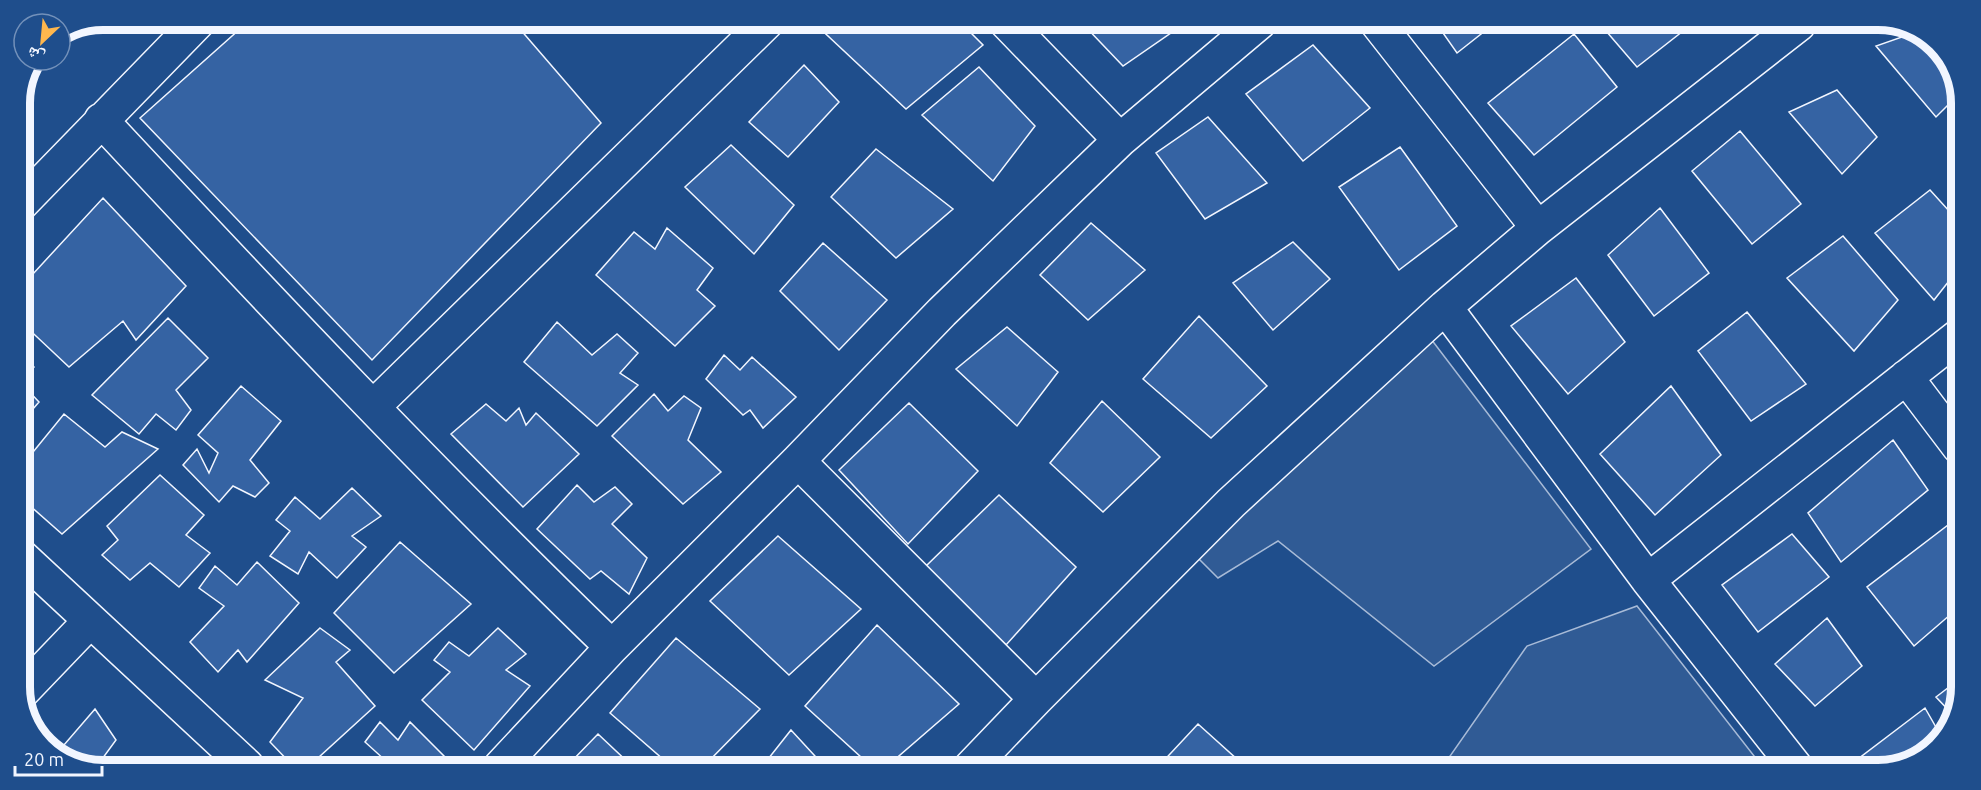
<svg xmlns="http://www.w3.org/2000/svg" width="1981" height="790" viewBox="0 0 1981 790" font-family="Ubuntu,'Noto Naskh Arabic',sans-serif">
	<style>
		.built { fill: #305b95; stroke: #a8bbd7; stroke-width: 1.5 }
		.building { fill: #3563a3; stroke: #f2f6ff; stroke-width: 1.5 }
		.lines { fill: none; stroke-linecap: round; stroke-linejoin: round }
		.minor-casing { stroke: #f2f6ff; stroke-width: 36 }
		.minor { stroke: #1f4e8c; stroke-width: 33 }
		.rim { fill: none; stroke: #f2f6ff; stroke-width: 8 }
	</style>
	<rect width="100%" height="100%" fill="#1f4e8c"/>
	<!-- built -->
	<path class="built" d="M1431,339L1591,549L1434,666L1278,541L1218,578L1190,550Z
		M1637,606L1765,770L1441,769L1527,646Z"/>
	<!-- building -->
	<path class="building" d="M250,20L513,21L601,123L372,360L140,118Z
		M812,21L960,22L983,45L906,109Z
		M1081,22H1173L1178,28L1123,66Z
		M1436,23H1495L1457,53Z
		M1601,23L1692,24L1637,67L1600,24Z
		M1916,32L1944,52L1960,93L1936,117L1876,46Z
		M1574,34L1617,87L1534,155L1488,103Z
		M1313,45L1370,108L1303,161L1246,94Z
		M804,65L839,102L788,157L749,122Z
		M979,67L1035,126L993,181L922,115Z
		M1837,90L1877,137L1842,174L1789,112Z
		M1208,117L1267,183L1205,219L1156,153Z
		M1740,131L1801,204L1752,244L1692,171Z
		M731,145L794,205L754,254L685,187Z
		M1400,147L1457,226L1399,270L1339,187Z
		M876,149L953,209L896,258L831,197Z
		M1930,190L1960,223V267L1934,300L1875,233Z
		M103,198L186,286L136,340L123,321L69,367L20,321V288Z
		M1660,208L1709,273L1654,316L1608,255Z
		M1091,223L1145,270L1088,320L1040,275Z
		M667,228L713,268L697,290L715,306L675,346L596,275L634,232L655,249Z
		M1843,236L1898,300L1854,351L1787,278Z
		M1293,242L1330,279L1273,330L1233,283Z
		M823,243L887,300L839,350L780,291Z
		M1576,278L1625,342L1568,394L1511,326Z
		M1747,312L1806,384L1751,421L1698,351Z
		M1199,316L1267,386L1211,438L1143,379Z
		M168,318L208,358L176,390L191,410L176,430L156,414L139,434L92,395Z
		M557,322L592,355L617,334L638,353L620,373L638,385L597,426L524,362Z
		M1007,327L1058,372L1017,426L956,369Z
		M20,352L34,367L21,383L39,402L26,417L20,408Z
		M724,355L740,370L752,357L796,397L763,428L750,410L743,415L706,379Z
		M241,386L281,421L250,460L269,483L255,497L233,486L219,502L183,465L197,449L209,473L218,453L198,435Z
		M1671,386L1721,455L1655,515L1600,454Z
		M654,394L668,411L684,396L701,408L688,440L721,472L683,504L612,436Z
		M1102,401L1160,457L1103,512L1050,463Z
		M909,403L978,471L908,544L839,470Z
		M486,404L506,421L519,408L526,425L536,413L579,454L523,507L451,434Z
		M64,414L105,447L122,432L158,449L62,534L20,497V468Z
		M1893,440L1928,490L1841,562L1808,513Z
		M160,475L204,515L186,535L210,553L179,587L150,563L130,580L102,555L118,540L107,526Z
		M577,485L594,502L615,487L632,504L612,524L647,558L629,594L601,571L590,579L537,529Z
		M352,488L381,516L352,536L366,547L337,578L309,552L298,574L270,556L290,531L276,520L295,497L320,519Z
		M999,495L1076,567L1006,645L925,567Z
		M1952,522L1958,528V608L1914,646L1867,587Z
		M1792,534L1829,577L1758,632L1722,585Z
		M778,536L861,609L789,675L710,601Z
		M400,542L471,604L394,673L334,613Z
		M257,562L299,603L247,662L238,650L218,672L190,642L224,606L199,588L215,566L237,585Z
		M1827,618L1862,666L1815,706L1775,664Z
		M877,625L959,704L885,768H873L805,706Z
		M320,628L350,650L336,662L375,706L318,758L322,767H294L270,742L303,698L265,680Z
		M498,628L526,654L506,670L530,686L474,750L422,700L450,672L434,660L449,642L469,656Z
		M676,638L760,709L702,768L672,767L610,713Z
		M1957,681V714L1955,717L1936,697Z
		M1925,708L1941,736L1929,753L1878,770H1848L1846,768Z
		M95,709L116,740L97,766H76L57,753Z
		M380,722L398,740L410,722L455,767H382L386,761L365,742Z
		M1198,724L1248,769H1156Z
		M791,730L826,768H761Z
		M598,734L633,767H566Z"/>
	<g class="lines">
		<defs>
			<path id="minor" d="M1006,22L1120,140
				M1377,23L1538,228
				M101,120C268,299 436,477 612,647
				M20,205L200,20
				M1445,307L1648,580L1798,770
				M1906,377L1959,447
				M373,407L768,21
				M798,461L1036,699
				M20,555L247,766
				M1648,580L1960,335
				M20,694L90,621
				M500,767L612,647L798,461L942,312L1120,140L1260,22
				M970,768L1036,699L1231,503L1445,307L1538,228L1799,24"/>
		</defs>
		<!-- minor casing -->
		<use href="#minor" class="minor-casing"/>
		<!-- minor -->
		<use href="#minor" class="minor"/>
	</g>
	<!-- crop -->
	<path d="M0 0H1981V790H0ZM103 30H1878A73 73 0 0 1 1951 103V687A73 73 0 0 1 1878 760H103A73 73 0 0 1 30 687V103A73 73 0 0 1 103 30Z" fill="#1f4e8c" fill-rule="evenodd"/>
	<path class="rim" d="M103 30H1878A73 73 0 0 1 1951 103V687A73 73 0 0 1 1878 760H103A73 73 0 0 1 30 687V103A73 73 0 0 1 103 30Z"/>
	<!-- north arrow -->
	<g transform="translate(42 42) rotate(206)"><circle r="28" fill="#1f4e8c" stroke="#7391ba" stroke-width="1.5"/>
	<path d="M0-4.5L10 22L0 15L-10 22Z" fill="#ffb74d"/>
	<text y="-9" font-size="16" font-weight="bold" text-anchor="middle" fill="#f2f6ff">ش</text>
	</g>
	<!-- scale -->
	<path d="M15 766v9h87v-9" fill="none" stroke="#f2f6ff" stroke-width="3"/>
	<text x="24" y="766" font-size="18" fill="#f2f6ff" stroke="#1f4e8c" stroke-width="4.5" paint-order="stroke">20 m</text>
</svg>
